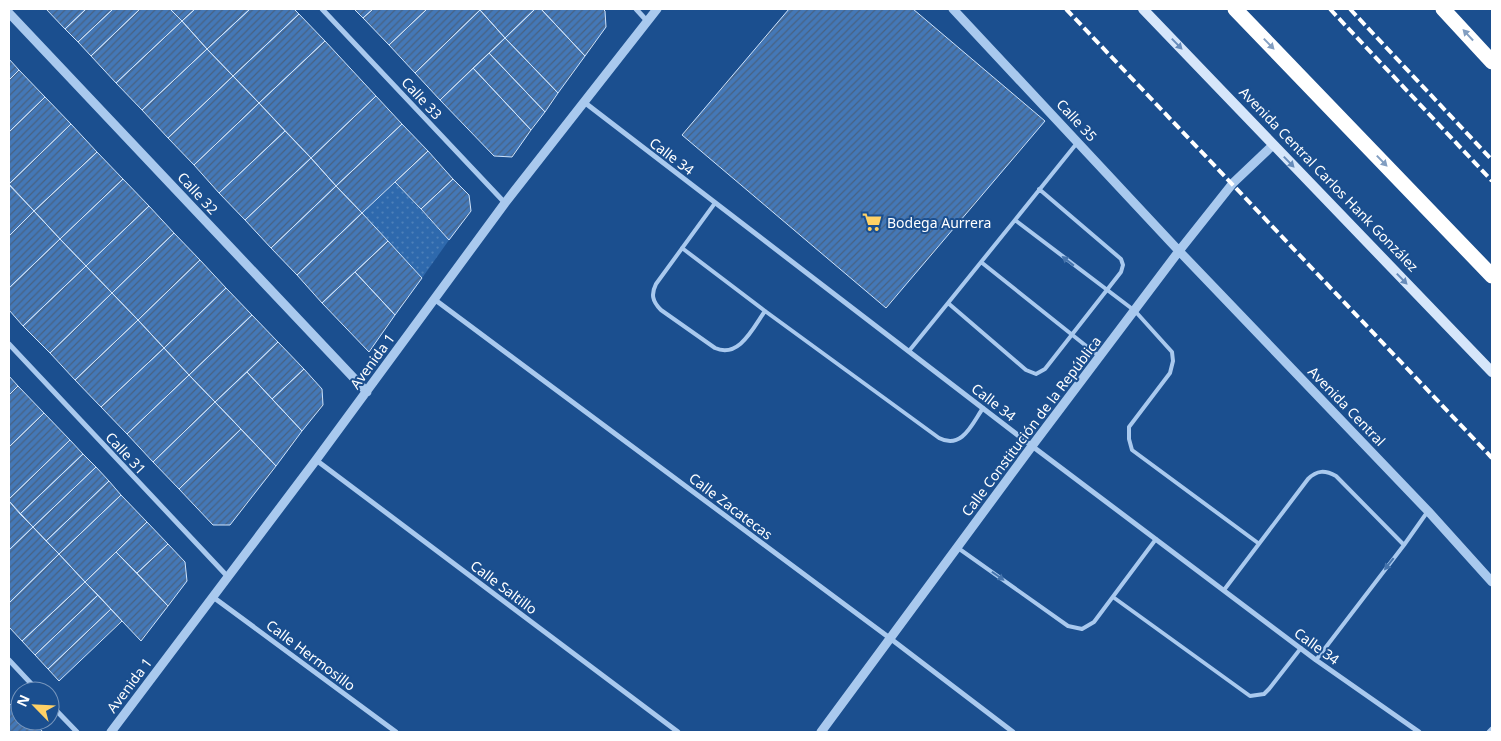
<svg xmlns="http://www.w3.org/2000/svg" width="1501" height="741" viewBox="0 0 1501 741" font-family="'Noto Sans',sans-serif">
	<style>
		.grass { fill: url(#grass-dots) }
		.building { fill: url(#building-hatch); stroke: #cfe3fa }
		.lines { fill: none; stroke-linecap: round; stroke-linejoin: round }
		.service { stroke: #a9c9ee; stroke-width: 4 }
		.minor { stroke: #a9c9ee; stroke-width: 5 }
		.tertiary { stroke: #a9c9ee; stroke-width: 9 }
		.secondary { stroke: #d6e6fa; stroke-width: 10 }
		.motorway { stroke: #fff; stroke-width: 15 }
		.rail { stroke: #fff; stroke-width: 4; stroke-dasharray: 9 4; stroke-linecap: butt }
		.oneway { fill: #829ec1 }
		.oneway2 { fill: #668bba }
		.oneway3 { fill: #4674ac }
		.labels { text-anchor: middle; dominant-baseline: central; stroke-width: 4; stroke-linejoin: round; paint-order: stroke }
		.street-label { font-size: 14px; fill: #fff; stroke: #1b4f8f }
		.poi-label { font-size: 14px; fill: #fff; stroke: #1b4f8f; text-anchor: start }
	</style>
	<defs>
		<pattern id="grass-dots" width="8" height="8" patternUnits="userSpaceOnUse" patternTransform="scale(1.25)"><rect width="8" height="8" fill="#2e69ad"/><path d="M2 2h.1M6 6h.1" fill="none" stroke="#4d80b9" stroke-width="1.8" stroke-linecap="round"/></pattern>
		<pattern id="building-hatch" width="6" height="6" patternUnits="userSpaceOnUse" patternTransform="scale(1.25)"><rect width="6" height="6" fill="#4478b7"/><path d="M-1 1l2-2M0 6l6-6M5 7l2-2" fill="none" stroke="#486282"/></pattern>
	</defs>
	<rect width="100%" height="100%" fill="#1b4f8f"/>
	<!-- grass -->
	<path class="grass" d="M395,182L449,240L422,278L362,213Z"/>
	<!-- building -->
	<path class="building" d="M46,9H86L65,29Z
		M86,9H113L78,42L65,29Z
		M113,9H140L91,56L78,42Z
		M140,9H170L182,21L116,83L91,56Z
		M170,9H195L182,21Z
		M195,9H250L207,49L182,21Z
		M250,9H294L299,14L233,76L207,49Z
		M354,9H373L363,18Z
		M373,9H427L389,45L363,18Z
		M427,9H479L480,10L415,73L389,45Z
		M481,9H535L505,38L480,10Z
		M535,9H541L585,56L558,93L505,38Z
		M541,9H603L605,11L606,27L585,56Z
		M789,9H913L1045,121L886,308L682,135Z
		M480,10L505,38L440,100L415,73Z
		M299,14L325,41L259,103L233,76Z
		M182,21L207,49L142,110L116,83Z
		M505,38L558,93L545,112L489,53Z
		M325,41L376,96L311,158L259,103Z
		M207,49L233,76L168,138L142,110Z
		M489,53L545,112L531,130L473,68Z
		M9,59L19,70L9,80Z
		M473,68L531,130L512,157L494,156L440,100Z
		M19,70L45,97L9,132V80Z
		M233,76L259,103L194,165L168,138Z
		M376,96L402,124L336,186L311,158Z
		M45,97L71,124L9,184V132Z
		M259,103L285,131L219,193L194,165Z
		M71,124L97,152L34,211L9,184Z
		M402,124L428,151L362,213L336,186Z
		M285,131L311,158L245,220L219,193Z
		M428,151L453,179L421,209L395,182Z
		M97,152L123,179L60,239L34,211Z
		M311,158L336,186L271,248L245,220Z
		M123,179L149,206L86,266L60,239Z
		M453,179L469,195L471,211L449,240L421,209Z
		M9,185L34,211L9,236Z
		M336,186L362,213L297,275L271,248Z
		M149,206L174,233L112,293L86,266Z
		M34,211L60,239L9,288V236Z
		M362,213L388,241L322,303L297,275Z
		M174,233L200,260L138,320L112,293Z
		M60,239L86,266L23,326L9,310V288Z
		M388,241L422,278L395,315L355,272Z
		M200,260L226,288L164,348L138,320Z
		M86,266L112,293L50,353L23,326Z
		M355,272L395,315L369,352L322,303Z
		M226,288L252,315L189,375L164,348Z
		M112,293L138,320L75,380L50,353Z
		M252,315L278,342L215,402L189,375Z
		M138,320L164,348L101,407L75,380Z
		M278,342L304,369L272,399L247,372Z
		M164,348L189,375L127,434L101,407Z
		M304,369L322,389L323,405L302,431L272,399Z
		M247,372L302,431L276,466L215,402Z
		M189,375L215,402L153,462L127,434Z
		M9,376L18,386L9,395Z
		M18,386L44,413L9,447V395Z
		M215,402L241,429L179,489L153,462Z
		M44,413L70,440L9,499V447Z
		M241,429L276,466L230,525H213L179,489Z
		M70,440L83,454L20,514L9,501V499Z
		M83,454L96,467L33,527L20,514Z
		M96,467L109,481L46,541L33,527Z
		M109,481L121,495L59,554L46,541Z
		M121,495L147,522L85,582L59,554Z
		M9,501L33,527L9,550Z
		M147,522L168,544L137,573L116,552Z
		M33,527L59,554L9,603V550Z
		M168,544L185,562L187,581L168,606L137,573Z
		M116,552L168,606L141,641L85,582Z
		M59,554L85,582L22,641L9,627V603Z
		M85,582L98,595L35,655L22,641Z
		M98,595L111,609L48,669L35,655Z
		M111,609L122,621L59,681L48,669Z
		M14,701L20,708V721H33L43,732H9V706Z"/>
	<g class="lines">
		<!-- service -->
		<path class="service" d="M1077,143L1015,220L1135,311L1172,352L1173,361L1170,373L1129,427V439L1132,450L1258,543
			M715,203L656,284C651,294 652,301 661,310L715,348C739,359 753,328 765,311
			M682,248L765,311L939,438C962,450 972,424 983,408
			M981,262L1100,357
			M948,303L1015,220
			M909,351L948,303L1026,370L1036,374L1045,369L1121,272L1123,265L1121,259L1039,189
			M958,548L1068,626L1082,629L1094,622L1156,539
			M1224,590L1308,479C1317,470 1325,470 1336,476L1404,545
			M1113,597L1250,696L1264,694L1269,689L1301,648
			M1316,660L1404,545L1428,511"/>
		<!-- minor -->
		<path class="minor" d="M322,9L505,203
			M636,9L647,21
			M584,102L1032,446L1316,660L1419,732
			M434,299L891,639L1013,732
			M9,344L228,577
			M316,460L678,732
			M213,597L396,732
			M9,660L38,691
			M50,704L77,732
			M1489,732L1492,729"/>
		<!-- tertiary -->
		<path class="tertiary" d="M953,9L1179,251L1428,511L1492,582
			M9,13L367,392
			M111,732L316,460L505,203L657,9
			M821,732L1032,446L1179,251L1233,183L1273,145"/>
		<!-- secondary -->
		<path class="secondary" d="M1143,9L1492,372"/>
		<!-- motorway -->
		<path class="motorway" d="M1235,9L1492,276
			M1443,9L1492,62"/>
		<!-- rail -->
		<path class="rail" d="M1066,9L1492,458
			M1330,9L1492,181
			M1350,9L1492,160"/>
	</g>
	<!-- one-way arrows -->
	<defs><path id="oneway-solid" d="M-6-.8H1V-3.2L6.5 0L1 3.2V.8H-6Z" transform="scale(1.25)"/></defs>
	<g class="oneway">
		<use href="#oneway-solid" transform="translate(1468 35) rotate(-133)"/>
		<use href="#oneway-solid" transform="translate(1269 44) rotate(46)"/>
		<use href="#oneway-solid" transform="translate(1382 161) rotate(46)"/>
	</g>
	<g class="oneway2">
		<use href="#oneway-solid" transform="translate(1177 44) rotate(46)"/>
		<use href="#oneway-solid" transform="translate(1289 162) rotate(46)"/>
		<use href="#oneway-solid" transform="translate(1402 279) rotate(46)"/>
	</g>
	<g class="oneway3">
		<use href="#oneway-solid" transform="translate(1068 261) rotate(-142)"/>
		<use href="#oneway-solid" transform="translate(1389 564) rotate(128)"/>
		<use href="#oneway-solid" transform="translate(998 576) rotate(35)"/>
	</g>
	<!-- icons -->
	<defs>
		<symbol id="supermarket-bare" viewBox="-9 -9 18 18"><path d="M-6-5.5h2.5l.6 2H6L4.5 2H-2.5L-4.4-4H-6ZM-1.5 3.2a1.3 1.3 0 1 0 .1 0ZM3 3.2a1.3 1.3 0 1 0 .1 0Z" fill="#ffd166" stroke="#1b4f8f" stroke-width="2.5" paint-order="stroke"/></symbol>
	</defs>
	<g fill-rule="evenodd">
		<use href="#supermarket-bare" x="858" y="208" width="28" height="28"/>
	</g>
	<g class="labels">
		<!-- street labels -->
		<g class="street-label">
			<text transform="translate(422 98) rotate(47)">Calle 33</text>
			<text transform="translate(1077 120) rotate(47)">Calle 35</text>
			<text transform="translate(672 156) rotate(37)">Calle 34</text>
			<text transform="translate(1329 179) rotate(46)">Avenida Central Carlos Hank González</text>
			<text transform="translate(198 193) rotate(47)">Calle 32</text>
			<text transform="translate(372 361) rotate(-54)">Avenida 1</text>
			<text transform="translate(994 402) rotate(38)">Calle 34</text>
			<text transform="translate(1347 406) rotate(46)">Avenida Central</text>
			<text transform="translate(1031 426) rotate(-53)">Calle Constitución de la República</text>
			<text transform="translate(126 453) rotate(47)">Calle 31</text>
			<text transform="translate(731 506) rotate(37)">Calle Zacatecas</text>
			<text transform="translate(504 587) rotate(37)">Calle Saltillo</text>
			<text transform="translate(1317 646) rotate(36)">Calle 34</text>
			<text transform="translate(311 655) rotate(37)">Calle Hermosillo</text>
			<text transform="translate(129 685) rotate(-53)">Avenida 1</text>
		</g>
		<!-- poi labels -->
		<g class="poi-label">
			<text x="887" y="222">Bodega Aurrera</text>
		</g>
	</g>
	<!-- border -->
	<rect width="1501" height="741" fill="none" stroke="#ffffff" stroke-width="20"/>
	<!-- north arrow -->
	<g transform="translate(35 706) rotate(294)"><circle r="24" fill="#1b4f8f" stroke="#7695bc"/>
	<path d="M0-4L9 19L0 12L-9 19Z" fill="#ffd166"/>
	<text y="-8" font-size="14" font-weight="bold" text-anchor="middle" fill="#ffffff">N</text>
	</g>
</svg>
